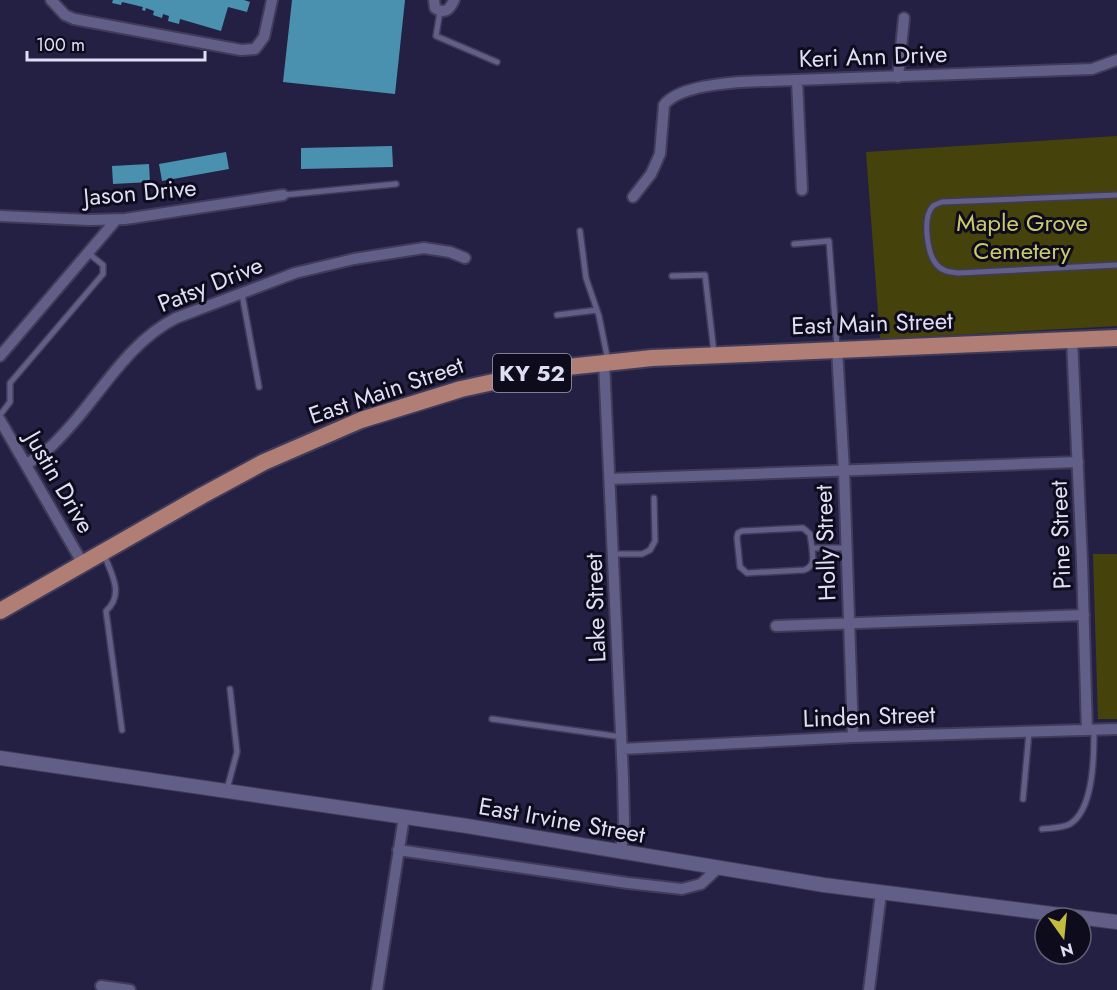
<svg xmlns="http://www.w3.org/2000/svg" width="1117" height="990" viewBox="0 0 1117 990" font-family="Jost,sans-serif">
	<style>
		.green { fill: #45430b }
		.building { fill: #4a91af }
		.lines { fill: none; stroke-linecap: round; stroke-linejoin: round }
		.service-casing { stroke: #403b59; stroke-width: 8 }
		.minor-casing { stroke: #403b59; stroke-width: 14 }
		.tertiary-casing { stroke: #403b59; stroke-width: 16 }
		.primary-casing { stroke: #403b59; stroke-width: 20 }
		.service { stroke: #615f87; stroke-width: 5 }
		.minor { stroke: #615f87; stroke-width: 10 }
		.tertiary { stroke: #615f87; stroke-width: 14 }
		.primary { stroke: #b07e74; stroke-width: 16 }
		.labels { text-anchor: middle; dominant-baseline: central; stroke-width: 6; stroke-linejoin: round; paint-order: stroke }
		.shield { fill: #0e0c1c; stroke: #a09fb4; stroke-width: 1.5 }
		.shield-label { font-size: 22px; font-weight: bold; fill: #dfdef5 }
		.street-label { font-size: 24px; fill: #dfdef5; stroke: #0e0c1c }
		.park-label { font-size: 24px; fill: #cbc96d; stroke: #0e0c1c }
	</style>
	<rect width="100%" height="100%" fill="#242043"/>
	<!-- green -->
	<path class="green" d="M1117,136V326L880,339L866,152Z
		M1093,554H1117V719H1098Z"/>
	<!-- building -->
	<path class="building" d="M113,0H244L250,2L247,12L228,7L221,31L180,19L179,24L168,21L169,16L163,14L162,18L153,15L154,11L146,8L145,11L142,10L143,7L122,2L121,5L112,3Z
		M292,0H405L395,94L283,82Z
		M392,146L393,167L301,169V148Z
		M226,152L229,169L162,181L159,164Z
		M149,164L150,182L113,184L112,166Z"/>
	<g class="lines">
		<defs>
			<path id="service" d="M440,11L436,36L497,62
				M283,195L396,184
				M1117,195L942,202C939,203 936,204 933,206C922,217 927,254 937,265C943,272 951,272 959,273L1117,265
				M580,231L586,278L599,316L608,361
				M794,244L829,241L837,347
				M672,276L705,275L714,353
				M242,294L259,387
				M557,315L597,310
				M0,415L10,402V383L103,274V265L88,253
				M812,548L810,534L803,528L742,531L738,533L737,538L740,567L747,573L804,570C815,566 813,558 812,548H847
				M104,554C111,574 125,594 106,611L122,730
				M614,554H642L650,550L655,541L654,498
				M492,719L622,737
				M227,789L237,752L230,689
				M1023,799L1029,732
				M1042,829C1050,828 1063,828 1070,824C1094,809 1094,755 1094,730"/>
			<path id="minor" d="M51,0L65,15L74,19L241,50L255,49L264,37L272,0
				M434,0L435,8C445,15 450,9 454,0
				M898,77L904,18
				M797,80L802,190
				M633,197L651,174L660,154L664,105C678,87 719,84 740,82L1092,69L1117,60
				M0,216L89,220L125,219L283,195
				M1072,339L1082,561L1087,730
				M837,349L844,471L853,737
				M0,356L116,220
				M604,362L623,778L624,822L621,852
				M0,420L83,564
				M26,464C45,455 59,439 74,422C105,386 132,340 176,318L295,273L354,259L424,248L450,252L465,258
				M610,479L1078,462
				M776,626L1084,615
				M622,749L853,737L1117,729
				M398,850L628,883L682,889L701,884L717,869
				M101,986L130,990
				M377,990L404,817
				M869,990L881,893"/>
			<path id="tertiary" d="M0,758L467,826L824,885L1117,922"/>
			<path id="primary" d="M0,611L203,495L264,462L361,420L461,389L558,368L652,358L1117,338"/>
		</defs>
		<!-- service casing -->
		<use href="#service" class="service-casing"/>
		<!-- minor casing -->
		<use href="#minor" class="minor-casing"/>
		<!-- tertiary casing -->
		<use href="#tertiary" class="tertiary-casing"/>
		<!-- primary casing -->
		<use href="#primary" class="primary-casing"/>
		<!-- service -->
		<use href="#service" class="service"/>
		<!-- minor -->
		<use href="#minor" class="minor"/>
		<!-- tertiary -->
		<use href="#tertiary" class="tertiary"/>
		<!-- primary -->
		<use href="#primary" class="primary"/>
	</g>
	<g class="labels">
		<!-- shield labels -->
		<rect class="shield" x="493" y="354" width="78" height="38" rx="4.5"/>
		<g class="shield-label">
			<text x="532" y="373">KY 52</text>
		</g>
		<!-- street labels -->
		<g class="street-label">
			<text transform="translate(873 56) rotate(-2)">Keri Ann Drive</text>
			<text transform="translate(140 192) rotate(-5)">Jason Drive</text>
			<text transform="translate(210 284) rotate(-22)">Patsy Drive</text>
			<text transform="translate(872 323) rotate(-2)">East Main Street</text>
			<text transform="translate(386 390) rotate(-19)">East Main Street</text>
			<text transform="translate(60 482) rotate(60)">Justin Drive</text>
			<text transform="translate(1060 535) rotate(-92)">Pine Street</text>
			<text transform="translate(825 543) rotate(-92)">Holly Street</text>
			<text transform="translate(595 608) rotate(-92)">Lake Street</text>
			<text transform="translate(869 716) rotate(-2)">Linden Street</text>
			<text transform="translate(562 820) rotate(10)">East Irvine Street</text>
		</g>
		<!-- park labels -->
		<g class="park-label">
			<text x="1022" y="222">Maple Grove<tspan x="1022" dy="28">Cemetery</tspan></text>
		</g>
	</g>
	<!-- north arrow -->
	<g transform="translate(1063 936) rotate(165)"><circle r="28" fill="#0e0c1c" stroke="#626073" stroke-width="1.5"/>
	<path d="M0-4.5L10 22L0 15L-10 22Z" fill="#c2bd3f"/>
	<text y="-9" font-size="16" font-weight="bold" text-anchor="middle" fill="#dfdef5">N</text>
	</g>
	<!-- scale -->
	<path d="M27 51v9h178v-9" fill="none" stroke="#dfdef5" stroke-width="3"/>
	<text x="36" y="51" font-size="18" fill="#dfdef5" stroke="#0e0c1c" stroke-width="4.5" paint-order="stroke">100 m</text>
</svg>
